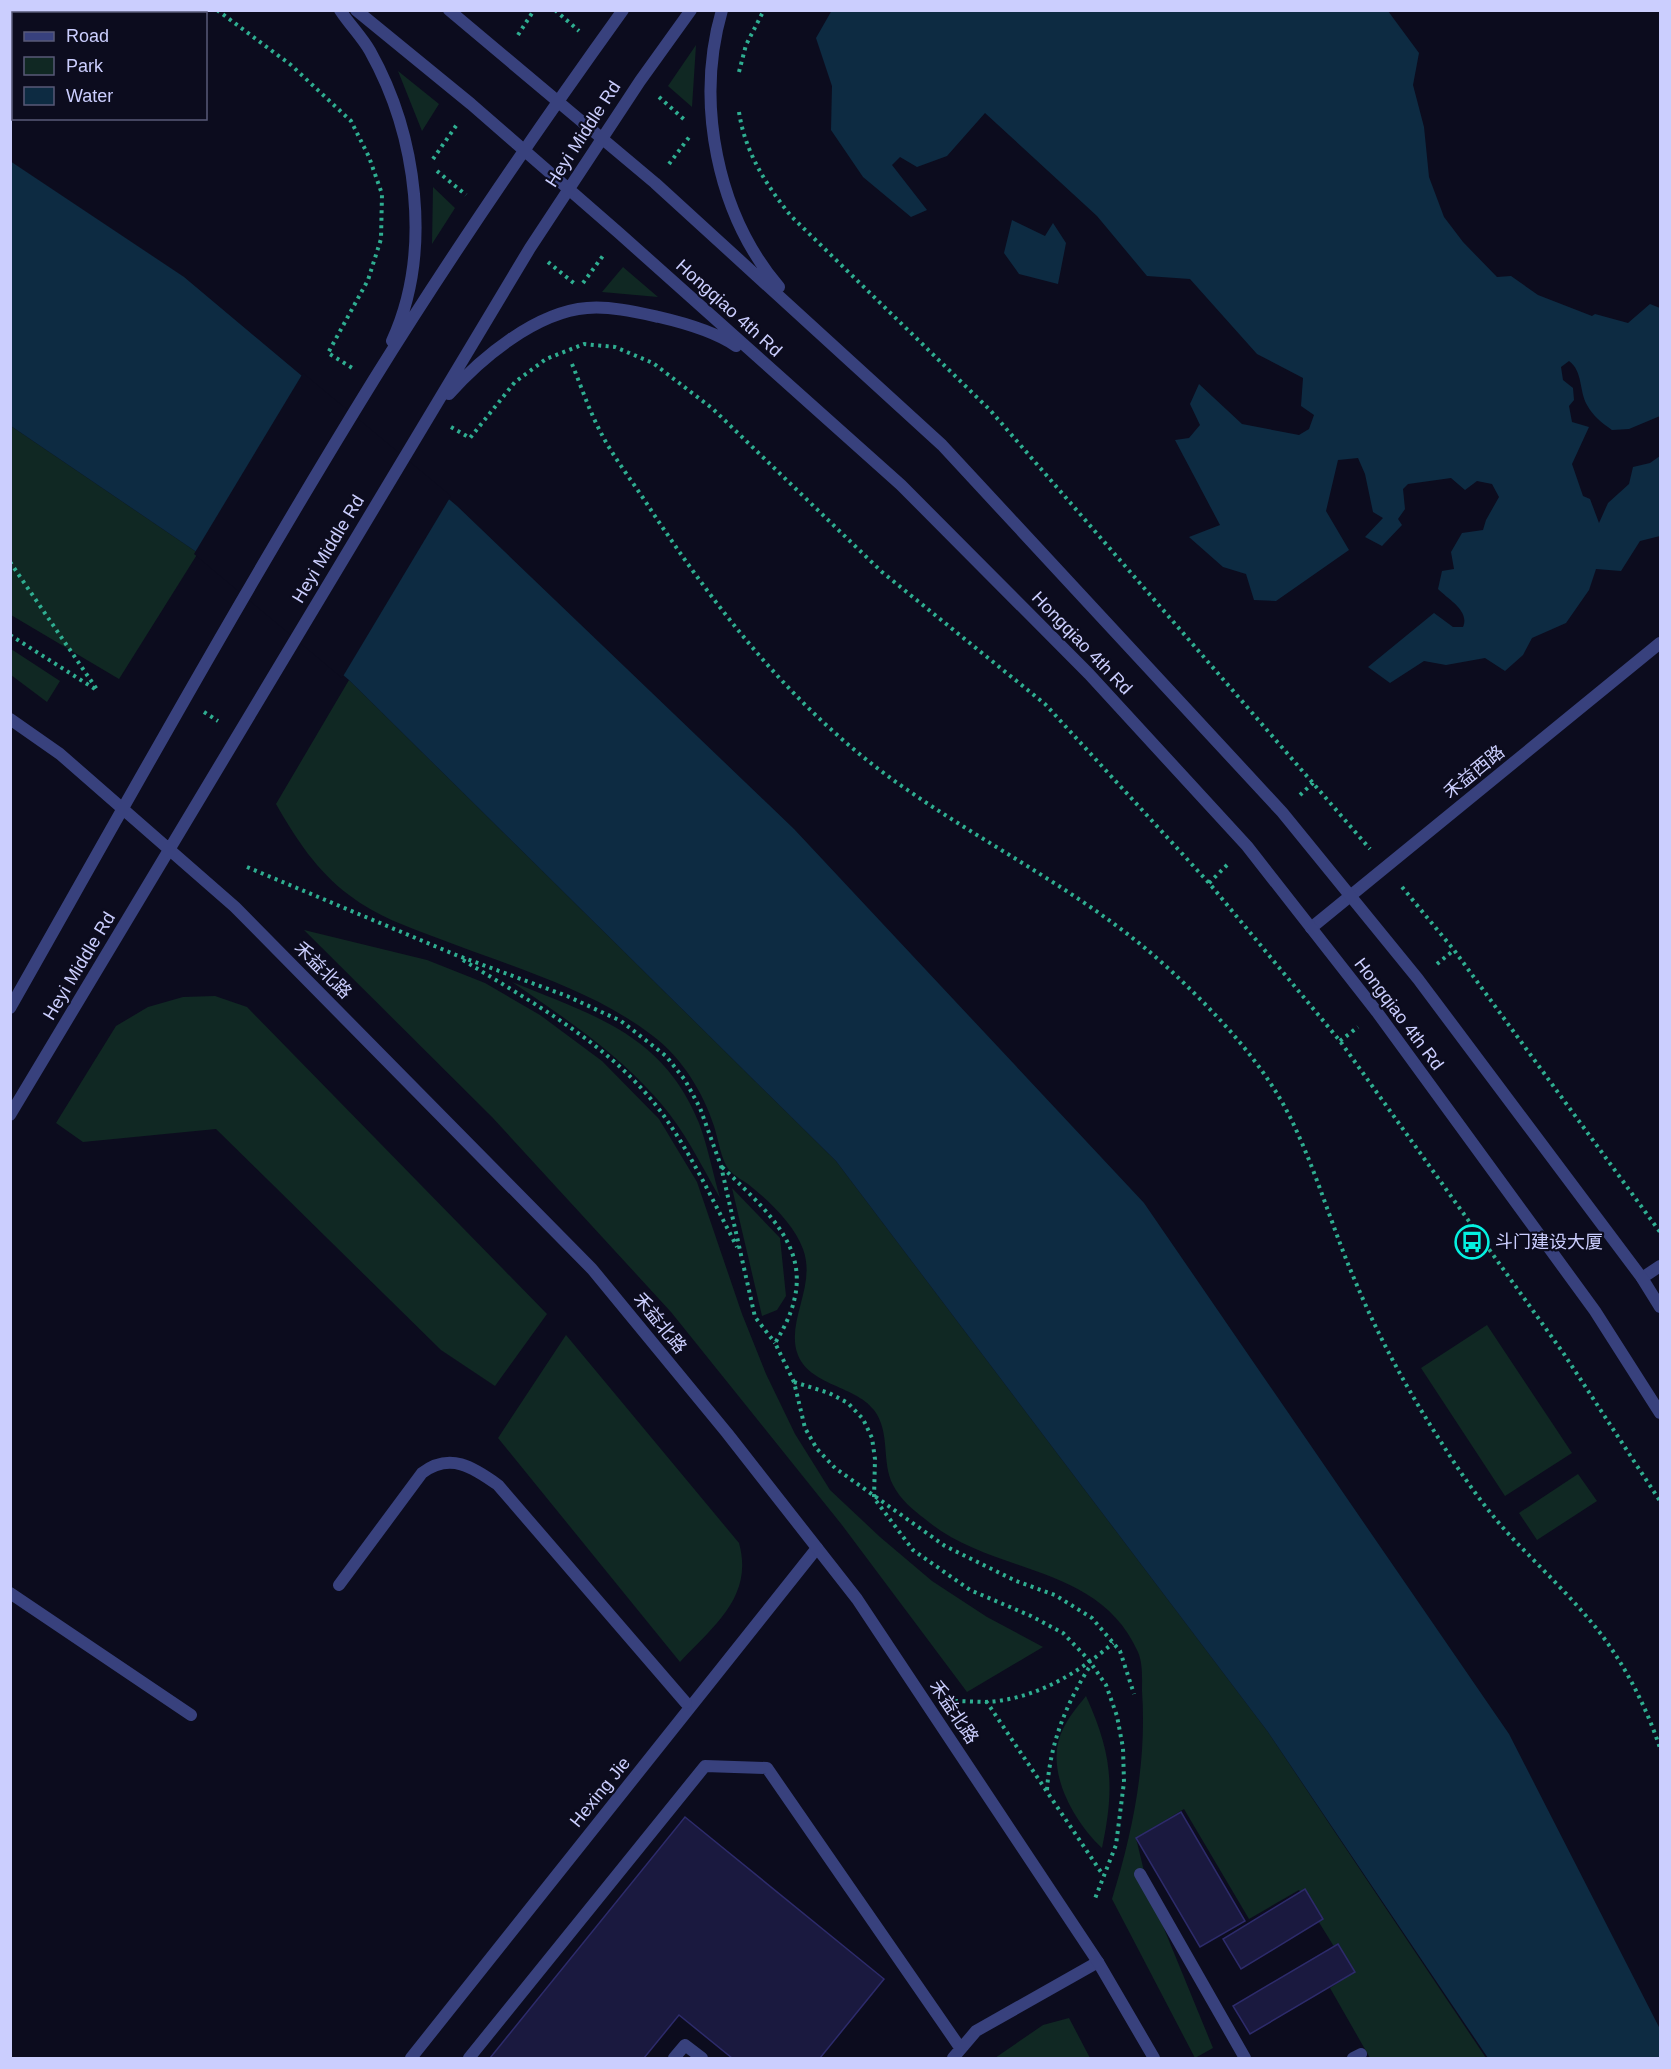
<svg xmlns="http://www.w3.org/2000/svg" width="1671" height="2069" viewBox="0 0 1671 2069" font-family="Arial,'Noto Sans SC',sans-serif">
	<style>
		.green { fill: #102823 }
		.water { fill: #0d2b42 }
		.pier { fill: #0c0c1e }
		.building { fill: #1a193f; stroke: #2d2b6b; stroke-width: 1.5 }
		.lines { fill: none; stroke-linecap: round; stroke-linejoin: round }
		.path { stroke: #2fae91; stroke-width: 4; stroke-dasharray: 3 4.5; stroke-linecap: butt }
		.service { stroke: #38417d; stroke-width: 12 }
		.minor { stroke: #38417d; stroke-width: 12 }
		.tertiary { stroke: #38417d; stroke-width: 12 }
		.labels { text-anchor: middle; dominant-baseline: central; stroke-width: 4.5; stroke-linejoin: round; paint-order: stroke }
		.street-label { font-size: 18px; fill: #cbcefe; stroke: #0c0c1e }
		.poi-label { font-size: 18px; fill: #cbcefe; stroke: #0c0c1e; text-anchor: start }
	</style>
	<rect width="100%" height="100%" fill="#0c0c1e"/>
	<!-- green -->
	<path class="green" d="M696,45L692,107L668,86Z
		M398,71L439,104L422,131Z
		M433,187L455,208L432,244Z
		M623,267L658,297L602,292Z
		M11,426L198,553L119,679L11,615Z
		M11,649L60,681L47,702L11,675Z
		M349,680L836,1161L1268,1732L1486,2058H1370L1330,1988L1351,1974L1299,1890L1249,1919L1184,1809L1136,1838L1149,1892L1213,2048L1195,2058L1112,1899C1133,1831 1147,1762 1142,1691C1142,1678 1143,1664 1138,1652C1098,1562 992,1576 925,1519C913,1510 900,1499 893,1485C881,1461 891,1433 874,1410C854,1384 805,1386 796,1349C789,1317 816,1284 803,1249C794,1224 768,1200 748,1184C742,1180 733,1175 729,1170C721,1160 718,1138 714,1126C703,1092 682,1058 653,1036C592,989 512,967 440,939C408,927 376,916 349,895C317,871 296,839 276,804Z
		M304,930L427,960L485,983L540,1015L602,1061L659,1119L697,1182L742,1314L766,1374L795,1434L830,1490L880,1537L932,1581L987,1617L1043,1647L967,1692L842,1525L671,1312L492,1117Z
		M512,982C593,1015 663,1034 699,1123C708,1147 713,1174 720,1198C701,1165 684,1129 658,1100C616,1052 565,1018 512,982Z
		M215,996L247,1007L547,1314L495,1386L441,1350L216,1129L83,1142L56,1123L116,1026L148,1007L183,997Z
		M732,1188L780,1238L786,1296L777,1310L762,1316Z
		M1487,1325L1572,1453L1505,1496L1421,1368Z
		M566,1335L739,1543C754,1597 713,1626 680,1662L498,1438Z
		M1578,1474L1597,1501L1537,1540L1519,1513Z
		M1086,1696C1112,1754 1115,1786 1102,1848C1074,1822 1044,1770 1062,1731C1068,1718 1077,1707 1086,1696Z
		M1069,2018L1090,2058H995L1043,2025Z"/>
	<!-- water -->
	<path class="water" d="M832,10L1388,11L1419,53L1413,85L1424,127L1429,177L1444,217L1463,242L1497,277L1511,276L1538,295L1592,316L1595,314L1628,323L1650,304L1660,308V416L1629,429L1612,430C1602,423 1593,416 1587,405C1579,391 1583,371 1569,361L1561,367L1563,380L1573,388L1574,400L1569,406L1572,422L1589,427L1572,464L1583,496L1590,499L1599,523L1608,503L1629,484L1633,467L1650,463L1660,456V536L1640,541L1621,571L1596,569L1589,590L1566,623L1532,638L1523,655L1505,671L1485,658L1446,665L1424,661L1390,683L1368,667L1434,613L1453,627H1463C1470,611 1449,600 1438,589L1442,571L1454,569L1451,552L1462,533L1483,530L1486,520L1499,497L1492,484L1477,481L1465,490L1451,478L1408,484L1403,489L1405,509L1398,519L1402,525L1382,546L1365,537L1383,518L1373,512L1365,474L1358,458L1338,460L1326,511L1349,550L1276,601L1254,600L1246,574L1223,567L1189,537L1220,525L1175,440L1189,438L1200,425L1190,404L1199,384L1242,424L1299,435L1309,429L1314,415L1301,406L1303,378L1257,354L1190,279L1147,276L1097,216L985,113L947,156L917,167L900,157L892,165L927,210L911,217L863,177L831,130L832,86L816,38Z
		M10,161L184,277L457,506L794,829L1144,1203L1509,1734L1660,2029V2058H1488L1268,1732L836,1161L349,680L198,553L11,426Z
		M1012,220L1045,236L1053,223L1066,243L1058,284L1019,274L1004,253Z"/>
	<!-- pier -->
	<path class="pier" d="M303,373L451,496L342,678L194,554Z"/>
	<!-- building -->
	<path class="building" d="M1181,1812L1245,1921L1200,1947L1136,1838Z
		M685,1817L884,1979L820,2058H732L679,2015L644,2058H490Z
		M1305,1889L1323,1919L1241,1969L1223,1939Z
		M1338,1944L1355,1972L1250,2034L1233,2006Z"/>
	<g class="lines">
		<!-- path -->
		<path class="path" d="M217,10L291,65L351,121L369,157L382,194L381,239L368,280L328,353L354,369
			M555,10L579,31
			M518,35L534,10
			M739,72L746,45L764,10
			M659,97L687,122
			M739,112C745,152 766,185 791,216L990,410L1370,849
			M433,159L458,123
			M669,164L690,136
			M437,171L466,195
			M548,262L575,284
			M583,283L605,253
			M572,364C581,386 589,410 600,431C613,457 633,482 649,507C720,615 801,718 909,791C996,851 1091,897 1169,969C1214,1011 1261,1060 1289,1115C1316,1169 1332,1228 1356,1283C1379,1338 1408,1391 1441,1442C1463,1477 1488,1513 1517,1543C1544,1571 1572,1598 1597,1629C1624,1663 1646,1706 1660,1748
			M451,427L470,438L515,382L546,359L584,344L615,347L653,363L713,409L882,572L1045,704L1209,883L1340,1041L1564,1354L1660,1501
			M10,562L98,691
			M10,635L95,689
			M204,712L218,721
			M1300,795L1314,782
			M247,867L456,955L567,996L621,1021L666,1056L685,1080L700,1108L721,1166L755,1317L775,1343
			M1209,883L1230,862
			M1402,887L1454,950L1660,1232
			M463,960C534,1004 614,1046 664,1116C693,1157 714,1203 737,1247
			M1437,964L1454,950
			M1340,1041L1358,1027
			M722,1167C779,1222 826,1262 775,1343L794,1382L805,1428L817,1449L835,1468L945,1546L1016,1581L1055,1595L1092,1618L1120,1651L1134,1694
			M794,1382L829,1393L848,1403L863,1419L872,1438L875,1459L874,1498L913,1550L970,1590L1031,1616L1063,1633L1088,1659L1106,1685L1117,1716L1123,1748L1124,1782L1116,1845L1094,1901
			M955,1701C969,1701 984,1703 997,1701C1040,1696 1081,1671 1113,1643
			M986,1701L1103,1875
			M1047,1790C1050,1744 1065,1706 1090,1666"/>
		<!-- service -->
		<path class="service" d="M1140,1874L1245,2058
			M411,2058L817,1548
			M469,2058L705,1766L767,1768L961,2049
			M674,2058L685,2045L702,2058
			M953,2058L976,2031L1098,1962
			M1353,2058L1361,2054"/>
		<!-- minor -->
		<path class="minor" d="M1311,928L1660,643
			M1642,1278L1660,1266
			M339,1585L422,1473C450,1452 473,1467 498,1485L686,1703
			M10,1593L191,1715"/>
		<!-- tertiary -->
		<path class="tertiary" d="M340,10C349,24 362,37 370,51C417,135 433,252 392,341
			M356,10L471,104L619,233L901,485L1089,674L1247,846L1377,1012L1595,1311L1660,1413
			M449,10L655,183L942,445L1282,812L1418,979L1642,1278L1660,1307
			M722,10C695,103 717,214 779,287
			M449,394C481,358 536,312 587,308C610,306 636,312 659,317C685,323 714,331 736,346
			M10,719L60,754L235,907L592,1269L727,1433L857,1599L1098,1962L1154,2058
			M10,1008C129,798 246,587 373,381C451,255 536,131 623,10
			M10,1115L530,248L640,81L691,10"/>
	</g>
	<!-- icons -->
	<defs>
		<symbol id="bus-ring" viewBox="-11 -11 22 22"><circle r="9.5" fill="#0c0c1e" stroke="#04f1e0" stroke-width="1.5"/><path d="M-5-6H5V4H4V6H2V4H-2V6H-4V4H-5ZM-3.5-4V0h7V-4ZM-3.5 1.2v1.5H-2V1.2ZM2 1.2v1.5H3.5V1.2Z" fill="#04f1e0"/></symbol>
	</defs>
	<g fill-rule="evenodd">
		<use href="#bus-ring" x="1453" y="1223" width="38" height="38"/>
	</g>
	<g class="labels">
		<!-- street labels -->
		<g class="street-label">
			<text transform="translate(583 134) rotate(-57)">Heyi Middle Rd</text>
			<text transform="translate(729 308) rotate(42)">Hongqiao 4th Rd</text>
			<text transform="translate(328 549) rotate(-59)">Heyi Middle Rd</text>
			<text transform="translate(1082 643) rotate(46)">Hongqiao 4th Rd</text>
			<text transform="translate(1474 772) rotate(-39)">禾益西路</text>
			<text transform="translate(79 966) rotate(-59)">Heyi Middle Rd</text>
			<text transform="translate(323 970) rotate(45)">禾益北路</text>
			<text transform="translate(1399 1014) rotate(53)">Hongqiao 4th Rd</text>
			<text transform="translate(660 1323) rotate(51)">禾益北路</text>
			<text transform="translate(954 1712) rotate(56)">禾益北路</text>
			<text transform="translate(600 1792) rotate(-51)">Hexing Jie</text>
		</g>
		<!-- poi labels -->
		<g class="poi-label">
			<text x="1495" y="1242">斗门建设大厦</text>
		</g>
	</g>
	<!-- border -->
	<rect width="1671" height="2069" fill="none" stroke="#cbcefe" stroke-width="24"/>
	<!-- legend -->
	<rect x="12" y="12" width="195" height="108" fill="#0c0c1e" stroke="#585a78" stroke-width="1.5"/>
	<rect x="24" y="32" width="30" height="9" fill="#38417d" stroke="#585a78" stroke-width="1.5"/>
	<text x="66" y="42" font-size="18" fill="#cbcefe">Road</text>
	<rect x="24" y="57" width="30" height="18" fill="#102823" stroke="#585a78" stroke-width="1.5"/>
	<text x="66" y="72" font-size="18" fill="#cbcefe">Park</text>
	<rect x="24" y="87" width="30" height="18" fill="#0d2b42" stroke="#585a78" stroke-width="1.5"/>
	<text x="66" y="102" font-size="18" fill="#cbcefe">Water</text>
</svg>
